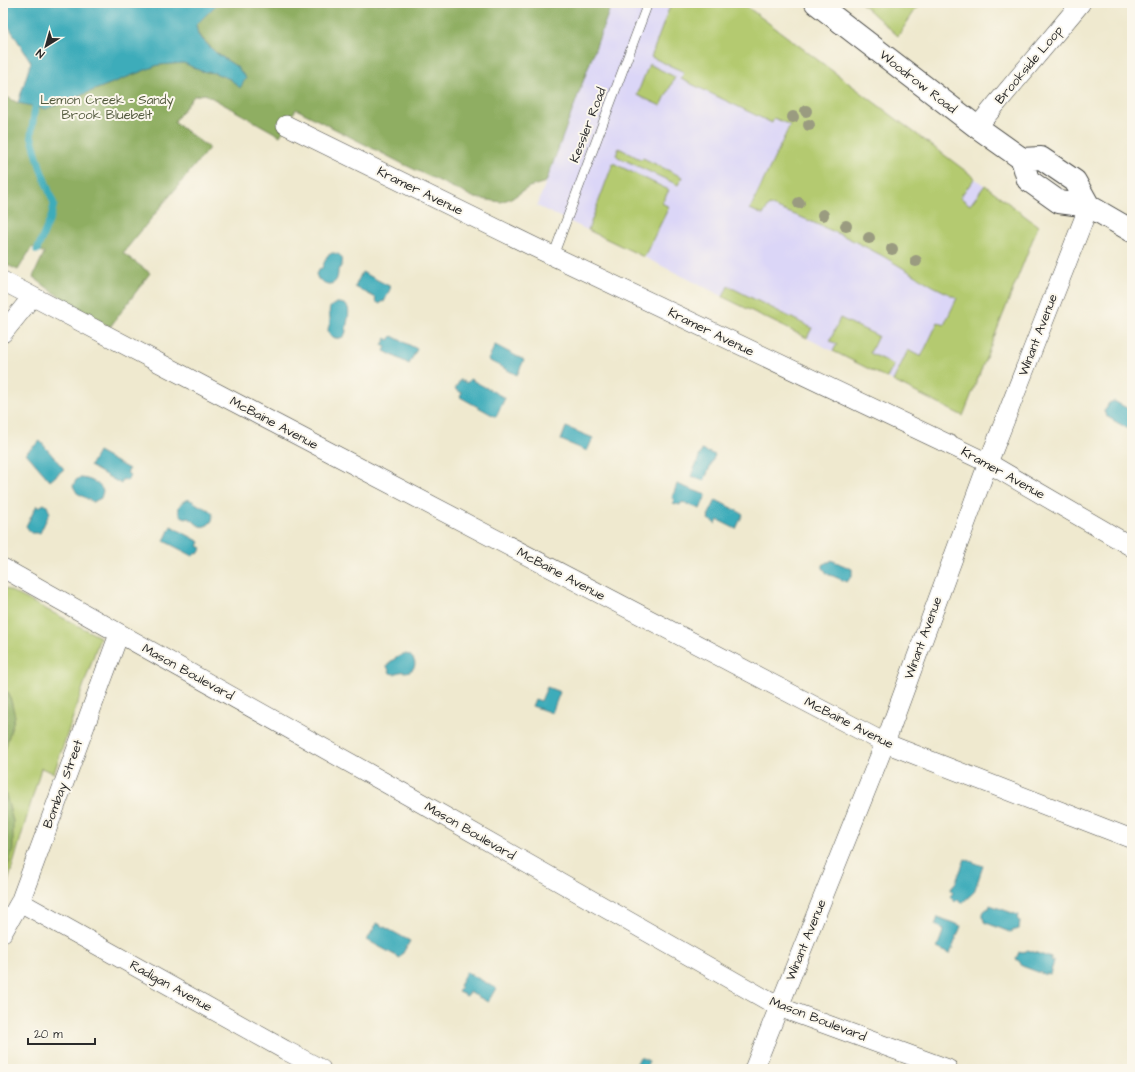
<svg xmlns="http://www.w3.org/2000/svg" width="1135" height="1072" viewBox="0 0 1135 1072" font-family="'Architects Daughter',sans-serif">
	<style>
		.built { fill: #dbd6f7 }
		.green { fill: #b4ca6f; stroke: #707a4d }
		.forest { fill: #8fae62; stroke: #5d6c46 }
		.water { fill: #3dacba; stroke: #346c72 }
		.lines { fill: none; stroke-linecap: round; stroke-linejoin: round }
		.stream { stroke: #3dacba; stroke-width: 7 }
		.lane-casing { stroke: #484844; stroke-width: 10 }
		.street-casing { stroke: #484844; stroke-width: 20 }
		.secondary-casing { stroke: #484844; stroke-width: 24 }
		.lane { stroke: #fff; stroke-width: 9 }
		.street { stroke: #fff; stroke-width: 19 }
		.secondary { stroke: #fff; stroke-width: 22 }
		.tree { fill: #9a9b80 }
		.labels { text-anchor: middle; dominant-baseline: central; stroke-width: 4; stroke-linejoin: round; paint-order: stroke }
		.street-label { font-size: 13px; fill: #2b2b2b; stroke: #fbf7ec }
		.park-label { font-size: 13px; fill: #545b3f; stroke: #fbf7ec }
	</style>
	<rect width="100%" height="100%" fill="#fbf7ec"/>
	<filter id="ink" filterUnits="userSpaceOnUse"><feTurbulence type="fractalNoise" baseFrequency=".025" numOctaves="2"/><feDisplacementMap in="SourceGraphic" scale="8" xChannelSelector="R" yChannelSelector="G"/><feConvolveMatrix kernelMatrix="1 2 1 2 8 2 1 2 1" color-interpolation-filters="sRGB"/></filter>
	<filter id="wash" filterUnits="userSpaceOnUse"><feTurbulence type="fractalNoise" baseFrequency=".012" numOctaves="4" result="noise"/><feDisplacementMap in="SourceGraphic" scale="16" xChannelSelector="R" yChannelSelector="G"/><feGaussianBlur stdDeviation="0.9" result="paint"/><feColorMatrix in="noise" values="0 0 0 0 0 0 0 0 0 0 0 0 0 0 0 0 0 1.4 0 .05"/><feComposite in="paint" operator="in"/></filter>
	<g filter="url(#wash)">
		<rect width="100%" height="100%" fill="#efe9cf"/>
		<!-- built -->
		<path class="built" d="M612,3H742L1038,226L963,416L644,257L537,206Z"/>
		<!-- green -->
		<path class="green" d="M671,3H742L975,178L960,197L970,205L985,185L1038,226L963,416L893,381L908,350L921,357L938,322L944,325L957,298L933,286L881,255L848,238L803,218L769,205L763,215L750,209L790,125L774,118L772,123L681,79L684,72L651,57Z
			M861,3H920L898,36Z
			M649,64L675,77L661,106L637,95Z
			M619,148L640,159L643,158L682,177L678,185L618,157L616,155Z
			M613,163L669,190L662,203L669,207L644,257L588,230Z
			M728,286L812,328L807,338L723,297Z
			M840,318L878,336L870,353L894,365L887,378L833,351L837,344L830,341Z
			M3,587L100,637L54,773L41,768L3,899Z"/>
		<!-- forest -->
		<path class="forest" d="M218,3H612L546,182L529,187L514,197L501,202L475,198L405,165L296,109L280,136L205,94L194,96L174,122L209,148L123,253L150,273L110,327L57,295L33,277L44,253L32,247L18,270L3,263V95L18,103L46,109L158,65L184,63L201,71L215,73L230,79L237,67L216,53L198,34L196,25Z
			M3,689L9,693L15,716L3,756Z
			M3,784L13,821V850L3,882Z"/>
		<!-- water -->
		<path class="water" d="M3,3H218L196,25L198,35L216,53L237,67L246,78L240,88L230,79L215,73L201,71L184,63L158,65L46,109L18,103L31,62L9,27L3,26Z
			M332,253C343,253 346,262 338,270C338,277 337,285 327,284C324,283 321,280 318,279L316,274L319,269L322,268L327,256Z
			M362,272L391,287L384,302L382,301L380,304L375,301L376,298L355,287Z
			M337,303C352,303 349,313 347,324C346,326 346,329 346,331C345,339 337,340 331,336C325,328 330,328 330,320C330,312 326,307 337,303Z
			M392,336L417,349L409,364L384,351L386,347L382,345L386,338L389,340Z
			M495,345L524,360L517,375L488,360Z
			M470,379L505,398L496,417L460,397L462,393L455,389L460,380L467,383Z
			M1114,401L1132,411V430H1130L1106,416L1104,411L1109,403Z
			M566,427L593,438L587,451L561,440Z
			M40,441L64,469L50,481L26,453Z
			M702,450L715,455L704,481L691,476Z
			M98,452L129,469L127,473L130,475L127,481L123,479L121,484L90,466Z
			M80,478C88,478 100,483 103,491L101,498L93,502L77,493L73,486L76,480Z
			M677,484L706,495L700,509L682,502L680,505L673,503L674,499L672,498Z
			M186,500C191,499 192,501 197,504C202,508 216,509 212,520C211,523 208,525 205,526C199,528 196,523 192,520C189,518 186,518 183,517C175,512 179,503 186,500Z
			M716,500L743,514L736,529L718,520L716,524L708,519L709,516H708Z
			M44,504L47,506L49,511L50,512L40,533H31L26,526L37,505L39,507Z
			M171,526L200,542L198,546L202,548L198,554L195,553L193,556L164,541Z
			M831,560L852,569V576L847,582L826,573V572L823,568V565L827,562H830Z
			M403,654C413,653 420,666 410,671C406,673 403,671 400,672C398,672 396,674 394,674L390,673L387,666L391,661Z
			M547,687L560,692L552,713L532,706L535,699L541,701Z
			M965,859L983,866L974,892L962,903L958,899L955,902L950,896L953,893L950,890L955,884Z
			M990,905L1018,915L1017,918L1020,922L1019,929L1012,931V933L984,922L985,920C981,915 983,910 989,908Z
			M938,917L961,926L950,954L937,948L944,929L935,925Z
			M377,923L410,941L400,958L367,940Z
			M1028,950L1051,958V961L1054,962L1050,974L1046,973V975L1022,966L1019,961L1016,959L1019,952L1022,953Z
			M466,972L496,988L488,1002L469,992L467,996L458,992L461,988L459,986Z
			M640,1057L649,1061L647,1065L655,1069H634Z"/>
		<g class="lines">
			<!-- stream -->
			<path class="stream" d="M37,250L51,217L54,204L41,170L31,135L36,101L38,97"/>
		</g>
	</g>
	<g filter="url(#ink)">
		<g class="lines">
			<defs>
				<path id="lane" d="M553,256L648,3"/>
				<path id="street" d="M286,125L532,246L988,463L1132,547
					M977,127L1081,3
					M3,281L885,743L1132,839
					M3,333L32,297
					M3,568L407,795L779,1007L948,1069
					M20,902L285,1050L321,1069
					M3,932L20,902L119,634
					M754,1069L885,743L988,463L1089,206"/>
				<path id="secondary" d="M816,3L977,127L1022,159L1041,158L1075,181L1089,206
					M1022,159L1028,180L1059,202L1089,206L1132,231"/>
			</defs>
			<!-- lane casing -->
			<use href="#lane" class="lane-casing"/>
			<!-- street casing -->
			<use href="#street" class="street-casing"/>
			<!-- secondary casing -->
			<use href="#secondary" class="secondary-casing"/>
			<!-- lane -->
			<use href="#lane" class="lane"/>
			<!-- street -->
			<use href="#street" class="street"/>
			<!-- secondary -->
			<use href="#secondary" class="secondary"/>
		</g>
		<!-- trees -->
		<g class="tree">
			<circle cx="806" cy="111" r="6"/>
			<circle cx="793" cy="117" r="6"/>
			<circle cx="809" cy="125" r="6"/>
			<circle cx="799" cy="203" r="6"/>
			<circle cx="823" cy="215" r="6"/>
			<circle cx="846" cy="226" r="6"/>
			<circle cx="869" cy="238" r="6"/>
			<circle cx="892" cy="249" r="6"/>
			<circle cx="916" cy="261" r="6"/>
		</g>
	</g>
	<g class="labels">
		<!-- street labels -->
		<g class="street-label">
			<text transform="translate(1029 65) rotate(-50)">Brookside Loop</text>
			<text transform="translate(918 82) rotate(38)">Woodrow Road</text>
			<text transform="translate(588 125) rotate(-69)">Kessler Road</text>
			<text transform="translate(420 191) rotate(26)">Kramer Avenue</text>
			<text transform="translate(711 332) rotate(26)">Kramer Avenue</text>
			<text transform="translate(1038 335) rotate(-69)">Winant Avenue</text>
			<text transform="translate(274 423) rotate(28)">McBaine Avenue</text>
			<text transform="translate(1003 473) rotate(29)">Kramer Avenue</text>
			<text transform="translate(561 574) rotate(28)">McBaine Avenue</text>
			<text transform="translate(923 638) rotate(-70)">Winant Avenue</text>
			<text transform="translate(188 672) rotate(29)">Mason Boulevard</text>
			<text transform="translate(849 723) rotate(27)">McBaine Avenue</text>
			<text transform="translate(63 784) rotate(-70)">Bombay Street</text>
			<text transform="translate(470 831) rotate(30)">Mason Boulevard</text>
			<text transform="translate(806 940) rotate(-68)">Winant Avenue</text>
			<text transform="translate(171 986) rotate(29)">Radigan Avenue</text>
			<text transform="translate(818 1019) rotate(21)">Mason Boulevard</text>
		</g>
		<!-- park labels -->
		<g class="park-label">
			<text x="107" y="100">Lemon Creek - Sandy<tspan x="107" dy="15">Brook Bluebelt</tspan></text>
		</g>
	</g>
	<!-- margin -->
	<rect width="1135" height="1072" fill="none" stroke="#fbf7ec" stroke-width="16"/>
	<!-- north arrow -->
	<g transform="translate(46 46) rotate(217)" stroke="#fbf7ec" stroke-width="3" paint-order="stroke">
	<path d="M0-3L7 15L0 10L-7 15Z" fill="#2b2b2b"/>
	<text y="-6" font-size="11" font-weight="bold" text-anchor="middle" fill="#2b2b2b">N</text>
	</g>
	<!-- scale -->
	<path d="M28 1038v6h67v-6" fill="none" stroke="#2b2b2b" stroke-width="2"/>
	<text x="34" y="1038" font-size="12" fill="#2b2b2b" stroke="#fbf7ec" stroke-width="3" paint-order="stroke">20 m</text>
</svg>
